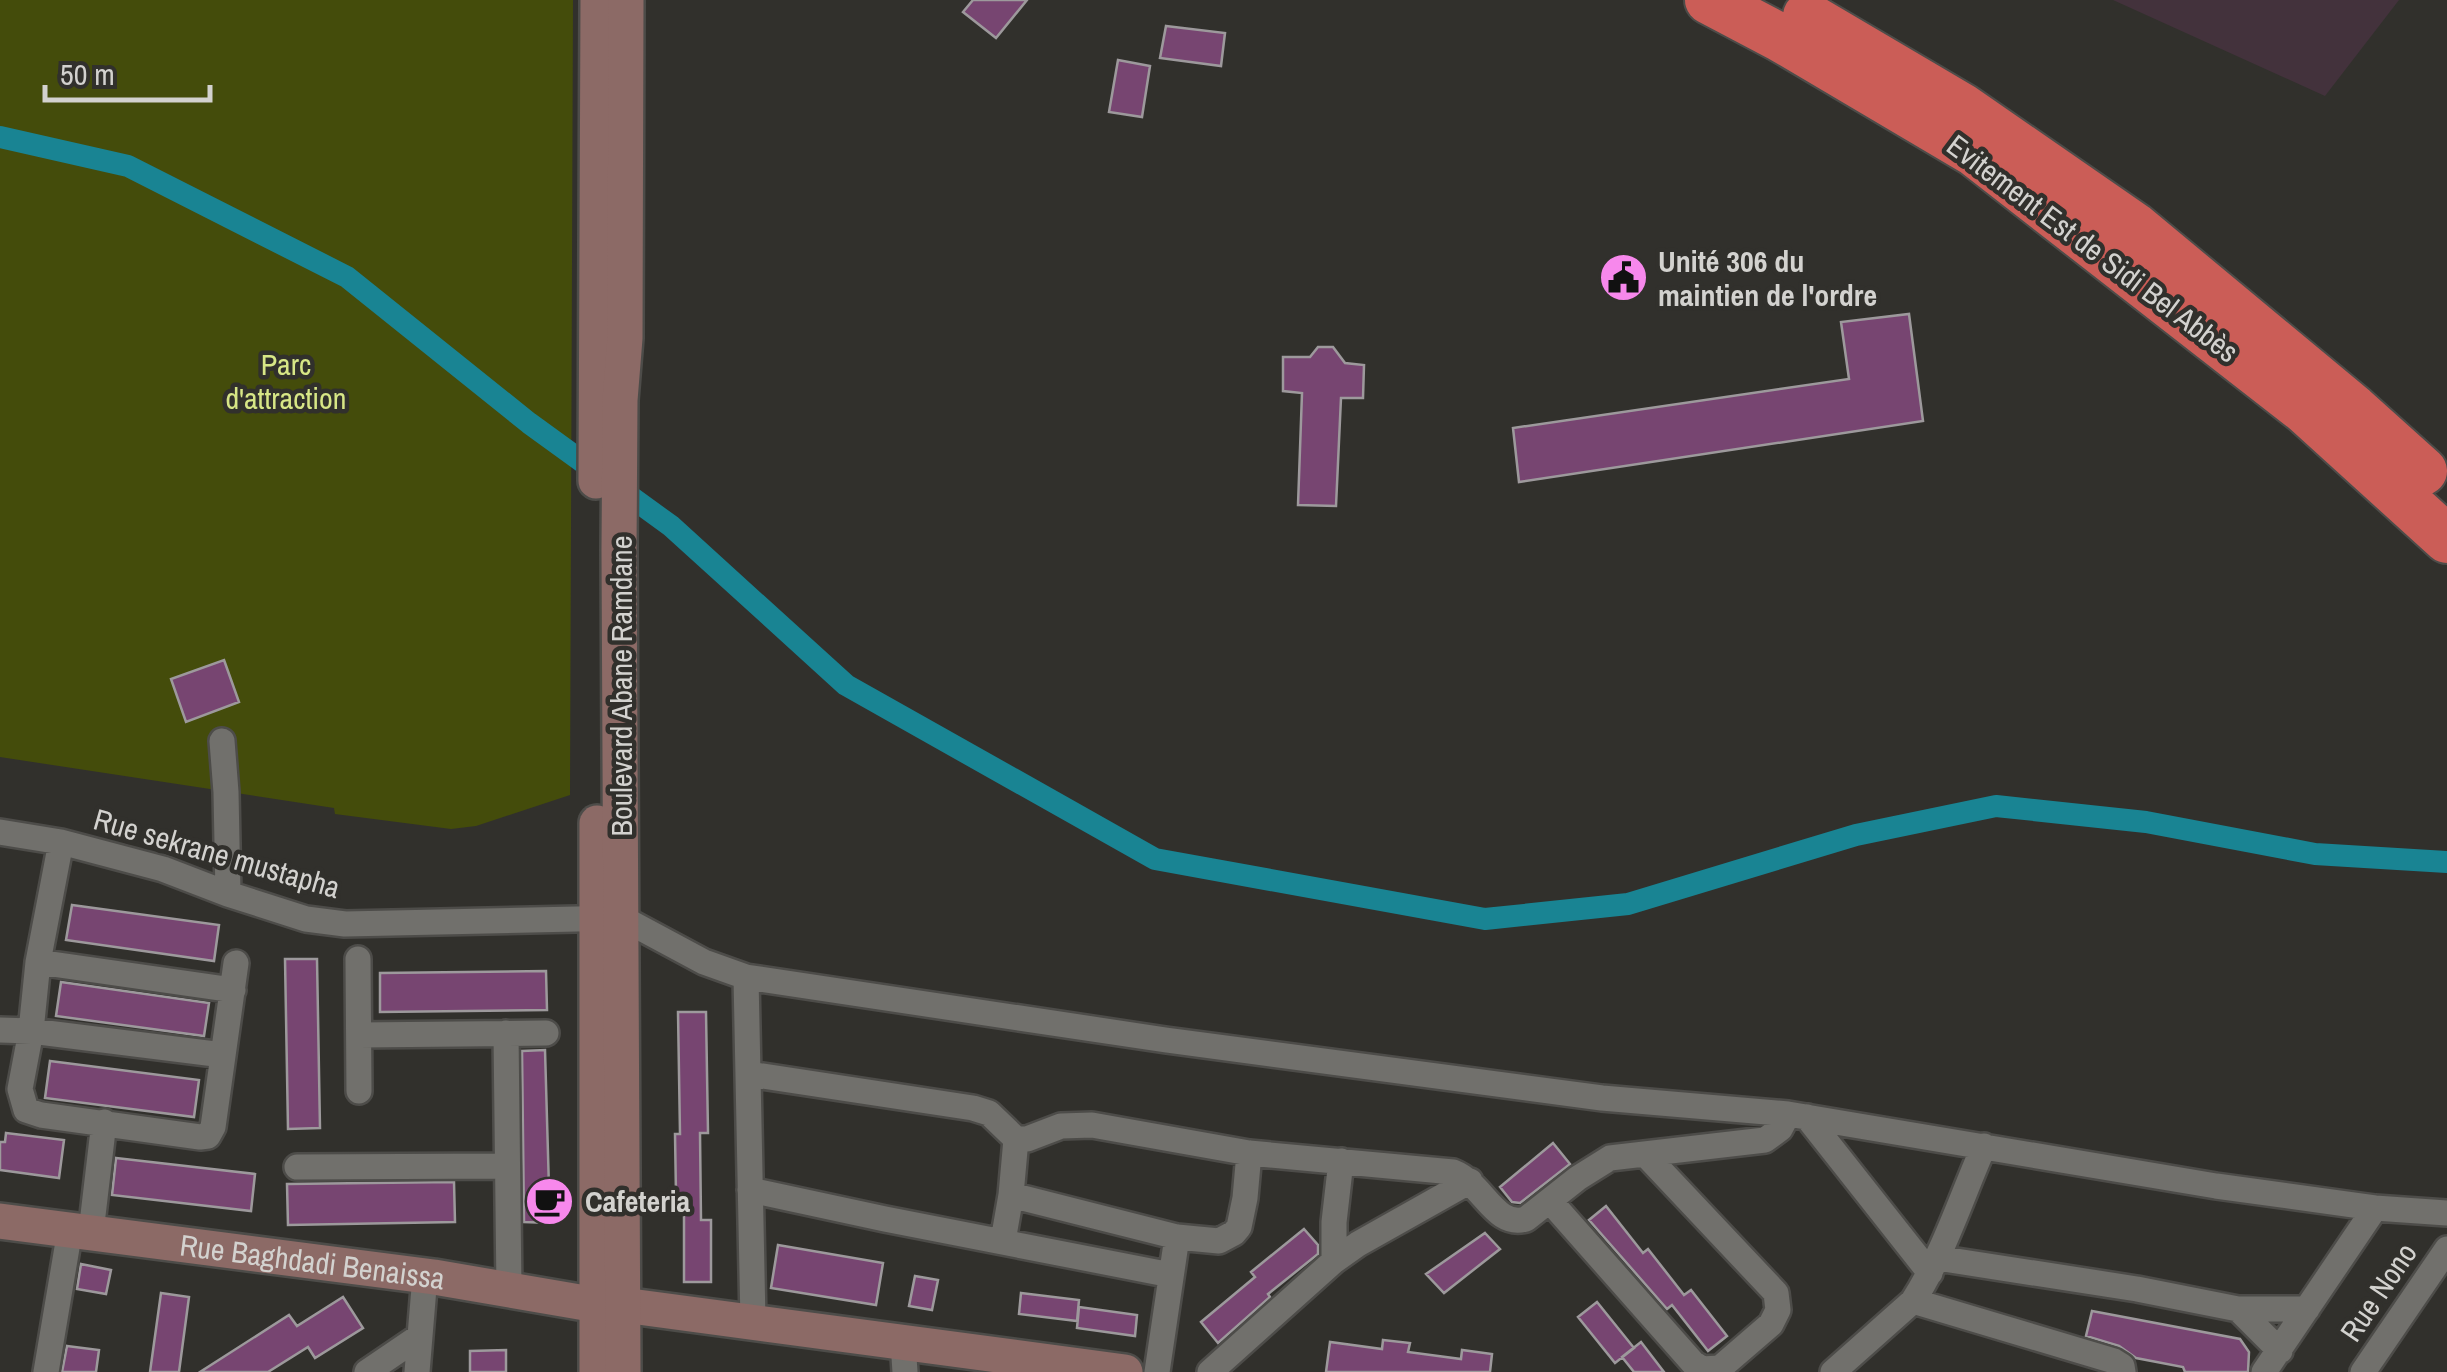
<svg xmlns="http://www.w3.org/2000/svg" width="2447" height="1372" viewBox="0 0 2447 1372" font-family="'Archivo Narrow',sans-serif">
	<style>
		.industrial { fill: #43323c }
		.green { fill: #444c0b }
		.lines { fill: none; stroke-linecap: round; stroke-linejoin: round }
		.canal { stroke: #198493; stroke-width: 22 }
		.building { fill: #774571; stroke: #9d999c; stroke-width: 2.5 }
		.street-casing { stroke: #4d4c49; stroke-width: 30 }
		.secondary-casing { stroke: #4d4c49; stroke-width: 40 }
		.highway-casing { stroke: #4d4c49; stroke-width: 52 }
		.street { stroke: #71706c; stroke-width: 25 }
		.secondary { stroke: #8c6a66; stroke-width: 35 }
		.highway { stroke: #cb5d57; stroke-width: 48 }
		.labels { text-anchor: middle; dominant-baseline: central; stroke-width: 9; stroke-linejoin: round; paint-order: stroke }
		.street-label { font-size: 30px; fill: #d3d2cf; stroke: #31302c }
		.poi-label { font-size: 30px; font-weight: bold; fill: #d3d2cf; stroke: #31302c; text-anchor: start }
		.park-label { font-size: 30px; fill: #d7e686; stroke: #31302c }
	</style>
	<rect width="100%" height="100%" fill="#31302c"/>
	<!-- industrial -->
	<path class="industrial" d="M2113,0H2399L2325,96Z"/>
	<!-- green -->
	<path class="green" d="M0,0H573L570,795L476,826L451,829L335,814L334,808L0,757Z"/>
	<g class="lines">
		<!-- canal -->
		<path class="canal" d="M0,137L128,166L347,277L529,423L671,526L846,685L1155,859L1485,919L1628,904L1856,835L1996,806L2146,822L2315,854L2447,862"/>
	</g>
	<!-- building -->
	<path class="building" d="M973,0H1027L996,38L963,12Z
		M1166,26L1225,33L1221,66L1160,58Z
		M1118,60L1150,66L1142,117L1109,112Z
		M1909,314L1923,421L1519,482L1513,428L1849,379L1841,322Z
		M1318,347H1333L1345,363L1364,365L1363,398H1341L1336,506L1298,505L1302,393L1283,391V357H1310Z
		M224,660L239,702L186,722L171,679Z
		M72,905L219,925L214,961L66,940Z
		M285,959H317L320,1128L288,1129Z
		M546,971L547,1010L380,1012V973Z
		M61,982L209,1003L204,1036L56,1016Z
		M678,1012H706L708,1133H700L701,1220H711V1282H684V1195H676L675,1134H680Z
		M545,1050L550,1223L524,1222L522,1051Z
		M50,1061L199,1080L194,1117L45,1098Z
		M6,1133L64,1140L59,1178L0,1170V1142H5Z
		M1553,1143L1570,1164L1520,1203L1512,1202L1500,1187Z
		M116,1158L255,1174L251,1211L112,1195Z
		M454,1182L455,1222L288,1225L287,1184Z
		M1606,1206L1643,1253L1648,1249L1684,1295L1691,1290L1727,1336L1708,1351L1672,1305L1667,1309L1589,1220Z
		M1304,1229L1318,1245V1254L1268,1294L1270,1297L1218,1343L1201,1322L1255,1277L1251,1272Z
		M1485,1233L1500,1249L1444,1293L1426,1274Z
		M778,1245L883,1263L876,1305L771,1288Z
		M81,1264L111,1270L106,1294L77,1289Z
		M915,1276L938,1280L932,1310L909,1306Z
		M161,1293L189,1297L179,1372H150Z
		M1021,1293L1079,1300L1077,1321L1019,1314Z
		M343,1297L363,1328L315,1358L308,1347L268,1372H200L289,1315L297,1326Z
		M1597,1302L1634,1348L1615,1363L1578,1317Z
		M1079,1307L1137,1315L1135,1336L1077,1328Z
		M2092,1311L2240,1339L2249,1352L2248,1372H2185L2183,1367L2136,1358L2119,1346L2086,1336Z
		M1383,1340L1410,1343L1408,1352L1461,1359L1462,1350L1492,1354L1490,1372H1326L1330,1342L1382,1349Z
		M1641,1342L1664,1372H1634L1622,1357Z
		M67,1346L99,1350L96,1372H62Z
		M506,1350V1372H470V1351Z"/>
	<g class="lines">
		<defs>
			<path id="street" d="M222,741L226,792L228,894
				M0,832L61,842L163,869L228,894L306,919L345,924L622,918L704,962L746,977L1166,1040L1602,1098L1788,1114L2216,1186L2375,1208L2447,1213
				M61,842L38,962L31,1031L20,1089L26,1110L41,1115L200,1137L208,1136L213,1127L236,963
				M358,959L359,1091
				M38,962L233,990
				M746,977L753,1322
				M0,1030L31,1031L223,1055
				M506,1033L509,1290
				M359,1035L546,1033
				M749,1074L973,1108L989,1113L1016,1139L1011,1195L1003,1241
				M1807,1117L1930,1273
				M1016,1139H1027L1061,1126L1092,1125L1249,1153L1453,1172C1484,1184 1494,1228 1526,1219L1578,1178L1610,1158L1765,1140L1780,1129L1788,1114
				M297,1167L507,1166
				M750,1190L885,1219L1171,1275
				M1011,1195L1177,1237L1219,1241L1234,1233L1239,1227L1245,1198L1249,1153
				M1550,1201L1693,1363L1702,1369L1720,1368L1771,1324L1778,1310L1776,1293L1645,1154
				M91,1232L104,1122
				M1937,1258L2137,1289L2238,1309H2307
				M1334,1261V1222L1341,1161
				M1913,1301L2114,1361L2122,1366L2123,1372
				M2238,1309L2280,1351
				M903,1342L905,1372
				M46,1372L70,1230
				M367,1372L420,1336
				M417,1372L425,1276
				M1157,1372L1177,1237
				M1210,1372L1334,1261L1358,1244L1470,1181
				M1833,1372L1913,1301C1944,1253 1961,1198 1984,1146
				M2264,1372L2375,1208
				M2363,1372L2447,1249"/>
			<g id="secondary">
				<path d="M596,481L598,0"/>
				<path id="s1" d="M0,1221L434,1277L597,1305H623L1125,1372"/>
				<path d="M597,1372V823"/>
				<path d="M623,1372L619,550L620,400L625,338L626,0"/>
			</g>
			<path id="highway" d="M1709,0L1781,38L1974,152L2305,410L2447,539
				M1807,16L1963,108L2135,227L2354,409L2423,471"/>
		</defs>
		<!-- street casing -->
		<use href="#street" class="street-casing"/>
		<!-- secondary casing -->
		<use href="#secondary" class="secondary-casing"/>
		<!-- highway casing -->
		<use href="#highway" class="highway-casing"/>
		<!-- street -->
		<use href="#street" class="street"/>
		<!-- secondary -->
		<use href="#secondary" class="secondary"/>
		<!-- highway -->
		<use href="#highway" class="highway"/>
	</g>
	<!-- icons -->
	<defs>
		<symbol id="civic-disc" viewBox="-11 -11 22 22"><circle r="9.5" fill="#f788ec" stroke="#31302c"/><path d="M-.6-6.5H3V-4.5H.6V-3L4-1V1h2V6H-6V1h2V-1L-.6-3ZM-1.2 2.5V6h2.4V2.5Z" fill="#111"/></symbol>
		<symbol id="cafe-disc" viewBox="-11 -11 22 22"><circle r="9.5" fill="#f788ec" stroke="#31302c"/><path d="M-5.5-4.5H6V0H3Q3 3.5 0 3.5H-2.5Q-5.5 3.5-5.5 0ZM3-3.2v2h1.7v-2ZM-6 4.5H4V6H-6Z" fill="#111"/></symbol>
	</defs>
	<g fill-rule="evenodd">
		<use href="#civic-disc" x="1596" y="250" width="55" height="55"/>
		<use href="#cafe-disc" x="522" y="1174" width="55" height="55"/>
	</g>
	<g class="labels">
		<!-- street labels -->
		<g class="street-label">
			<text transform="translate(2093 248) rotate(37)">Evitement Est de Sidi Bel Abbès</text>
			<text transform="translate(621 686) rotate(-90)">Boulevard Abane Ramdane</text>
			<text transform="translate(217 853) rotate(16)">Rue sekrane mustapha</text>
			<text stroke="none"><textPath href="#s1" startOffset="315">Rue Baghdadi Benaissa</textPath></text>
			<text transform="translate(2378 1292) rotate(-56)">Rue Nono</text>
		</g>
		<!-- poi labels -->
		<g class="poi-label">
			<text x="1658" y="261">Unité 306 du<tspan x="1658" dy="34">maintien de l'ordre</tspan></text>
			<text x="585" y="1201">Cafeteria</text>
		</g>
		<!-- park labels -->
		<g class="park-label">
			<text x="286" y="364">Parc<tspan x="286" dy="34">d'attraction</tspan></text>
		</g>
	</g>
	<!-- scale -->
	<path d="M45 85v15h165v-15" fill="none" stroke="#d3d2cf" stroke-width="5"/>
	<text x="60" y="85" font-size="30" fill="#d3d2cf" stroke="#31302c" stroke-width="8" paint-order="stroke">50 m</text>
</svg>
